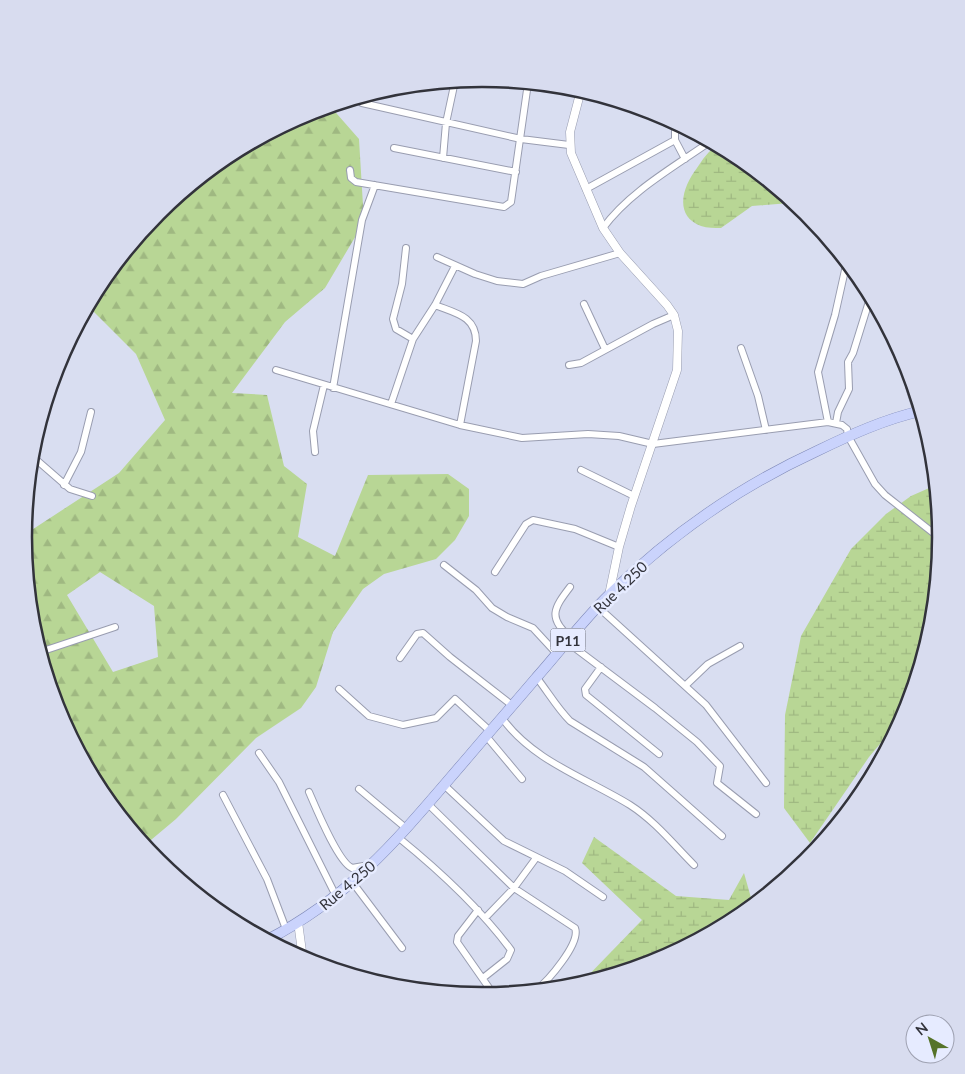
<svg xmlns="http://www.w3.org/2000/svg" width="965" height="1074" viewBox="0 0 965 1074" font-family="Lato,sans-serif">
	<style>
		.forest { fill: url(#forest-firs); fill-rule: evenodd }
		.wetland { fill: url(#wetland-marsh) }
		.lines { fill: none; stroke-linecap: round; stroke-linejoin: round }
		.minor-casing { stroke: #999db0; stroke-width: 8 }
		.tertiary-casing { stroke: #999db0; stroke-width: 9 }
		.primary-casing { stroke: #7e88b7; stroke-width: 11 }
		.minor { stroke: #fff; stroke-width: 6 }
		.tertiary { stroke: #fff; stroke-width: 8 }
		.primary { stroke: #cad3fc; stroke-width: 10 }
		.labels { text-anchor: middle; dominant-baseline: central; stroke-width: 5; stroke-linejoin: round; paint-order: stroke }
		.shield { fill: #e6ebff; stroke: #686a76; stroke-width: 1 }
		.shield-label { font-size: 14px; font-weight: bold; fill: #32333b }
		.street-label { font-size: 15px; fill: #32333b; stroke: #e6ebff }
		.rim { fill: none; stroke: #32333b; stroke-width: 2.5 }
	</style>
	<defs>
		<pattern id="forest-firs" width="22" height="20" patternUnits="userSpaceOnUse" patternTransform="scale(1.25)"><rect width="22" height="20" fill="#b8d695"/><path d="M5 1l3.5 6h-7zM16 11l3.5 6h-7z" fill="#9fb881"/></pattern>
		<pattern id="wetland-marsh" width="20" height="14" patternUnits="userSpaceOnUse" patternTransform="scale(1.25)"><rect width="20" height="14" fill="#b8d695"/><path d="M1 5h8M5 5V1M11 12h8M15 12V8" fill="none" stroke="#9fb881"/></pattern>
	</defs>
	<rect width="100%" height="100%" fill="#d9def1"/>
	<!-- forest -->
	<path class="forest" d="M330,106L359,139L364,222L325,288L285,322L232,393L267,395L284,466L307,484L298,537L335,556L368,475L448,474L469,489V516L455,540L436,559L384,574L363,589L333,632L316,687L301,708L256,738L176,819L145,845L101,792L59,712L33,626L24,535L119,473L165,420L136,354L88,306C135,219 236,135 330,106ZM100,572L154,606L158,657L113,672L67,595Z"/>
	<!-- wetland -->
	<path class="wetland" d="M718,145L738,156L807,213L816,224L814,229L790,203L752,206L721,228C715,228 707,228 701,226C673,215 683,186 697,168C703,159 708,151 718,145Z
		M936,485L941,537L932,627L906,713L869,757L810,843L784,808L785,715L801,636L851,549L886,514L911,496Z
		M594,837L676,896L729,900L744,873L753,905L737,919L658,961L580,984L642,920L582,863Z"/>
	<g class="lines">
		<defs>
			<path id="minor" d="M580,94L628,104
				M362,103L521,139L569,145
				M675,122V140L685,159
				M394,148L516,172
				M443,158L446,123L455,81
				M350,170L351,178L356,182L504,207L511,202L528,83
				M586,189L675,140
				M603,228C629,192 674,167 711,141
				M406,248L402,284L393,319L396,329L413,339
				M437,257L475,274L497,281L523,284L541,276L620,253
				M584,304L605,349
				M435,305C455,313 476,316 476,341L460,425
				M741,348L758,396L766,430
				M906,361L909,387L917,412
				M569,365L581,363L653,324L674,315
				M276,370L460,425L522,438L588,434L619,436L653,444L828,422L842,425L847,429L848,436L875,484L885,495L941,539
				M333,388L362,220L375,185
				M391,404L413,339L435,305L455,266
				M828,422L818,372L835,315L847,261
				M836,423L838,412L849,389L848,362L853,353L871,295
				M315,452L313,431L324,385
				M32,456L70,489L92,496
				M581,470L634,496
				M64,485L81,452L91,412
				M444,565L476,590L492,608L507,617L533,628L557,654
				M495,572L526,524L533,520L575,529L619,547
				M570,587C554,608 547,618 571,638
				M598,607L706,705L766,783
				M567,642L655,708L697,742L720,766L717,783L756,814
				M40,652L115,627
				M400,658L417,634L423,633L450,657L513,706
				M601,667L585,689L586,695L659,754
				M537,678C548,692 557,708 570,721L644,767L722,836
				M686,685L708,664L740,646
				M339,689L369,716L403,725L436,718L455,699L490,731
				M502,718C533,761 586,778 630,805C655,821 674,845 694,865
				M486,736L522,779
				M259,753L279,782L336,896
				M875,762L879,764
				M444,785L504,841L565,871L603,897
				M359,789L407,829
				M309,792C316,808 338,862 352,868L369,865
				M223,795L267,879L286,929
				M428,804L514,888L575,928C581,943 548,981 536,990
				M399,838C441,872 479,907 511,950L507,959L483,978
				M353,883L402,948
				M478,910L458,936L457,942L494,995
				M486,917L514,888L536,858"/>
			<path id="tertiary" d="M581,90L570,132L571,153L603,228L620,253L667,305L674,315L678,331L677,370L631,506L619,547L609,595
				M298,922L303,959"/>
			<path id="primary" d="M267,940C356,894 405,830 469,756C491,730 514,704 536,678C561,650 583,620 610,594C670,535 741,486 817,451C850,435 885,419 921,411"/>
		</defs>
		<!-- minor casing -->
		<use href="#minor" class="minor-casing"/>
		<!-- tertiary casing -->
		<use href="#tertiary" class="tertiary-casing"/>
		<!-- primary casing -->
		<use href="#primary" class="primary-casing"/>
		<!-- minor -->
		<use href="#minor" class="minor"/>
		<!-- tertiary -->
		<use href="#tertiary" class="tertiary"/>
		<!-- primary -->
		<use href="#primary" class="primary"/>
	</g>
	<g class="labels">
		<!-- shield labels -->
		<rect class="shield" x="550.5" y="628.5" width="35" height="23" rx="4"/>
		<g class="shield-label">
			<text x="568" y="640">P11</text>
		</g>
		<!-- street labels -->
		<g class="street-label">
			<text transform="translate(620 587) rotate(-44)">Rue 4.250</text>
			<text transform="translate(347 885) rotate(-40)">Rue 4.250</text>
		</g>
	</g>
	<!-- crop -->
	<path d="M0 0H965V1074H0ZM32 537a450 450 0 1 1 900 0a450 450 0 1 1-900 0Z" fill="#d8dcef" fill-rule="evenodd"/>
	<path class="rim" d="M32 537a450 450 0 1 1 900 0a450 450 0 1 1-900 0Z"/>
	<!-- north arrow -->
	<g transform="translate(930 1039) rotate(321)"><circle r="24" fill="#e6ebff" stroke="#9ea1b1"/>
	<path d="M0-4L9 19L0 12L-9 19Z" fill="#557329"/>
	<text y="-8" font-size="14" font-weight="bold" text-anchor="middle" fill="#32333b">N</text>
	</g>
</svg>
